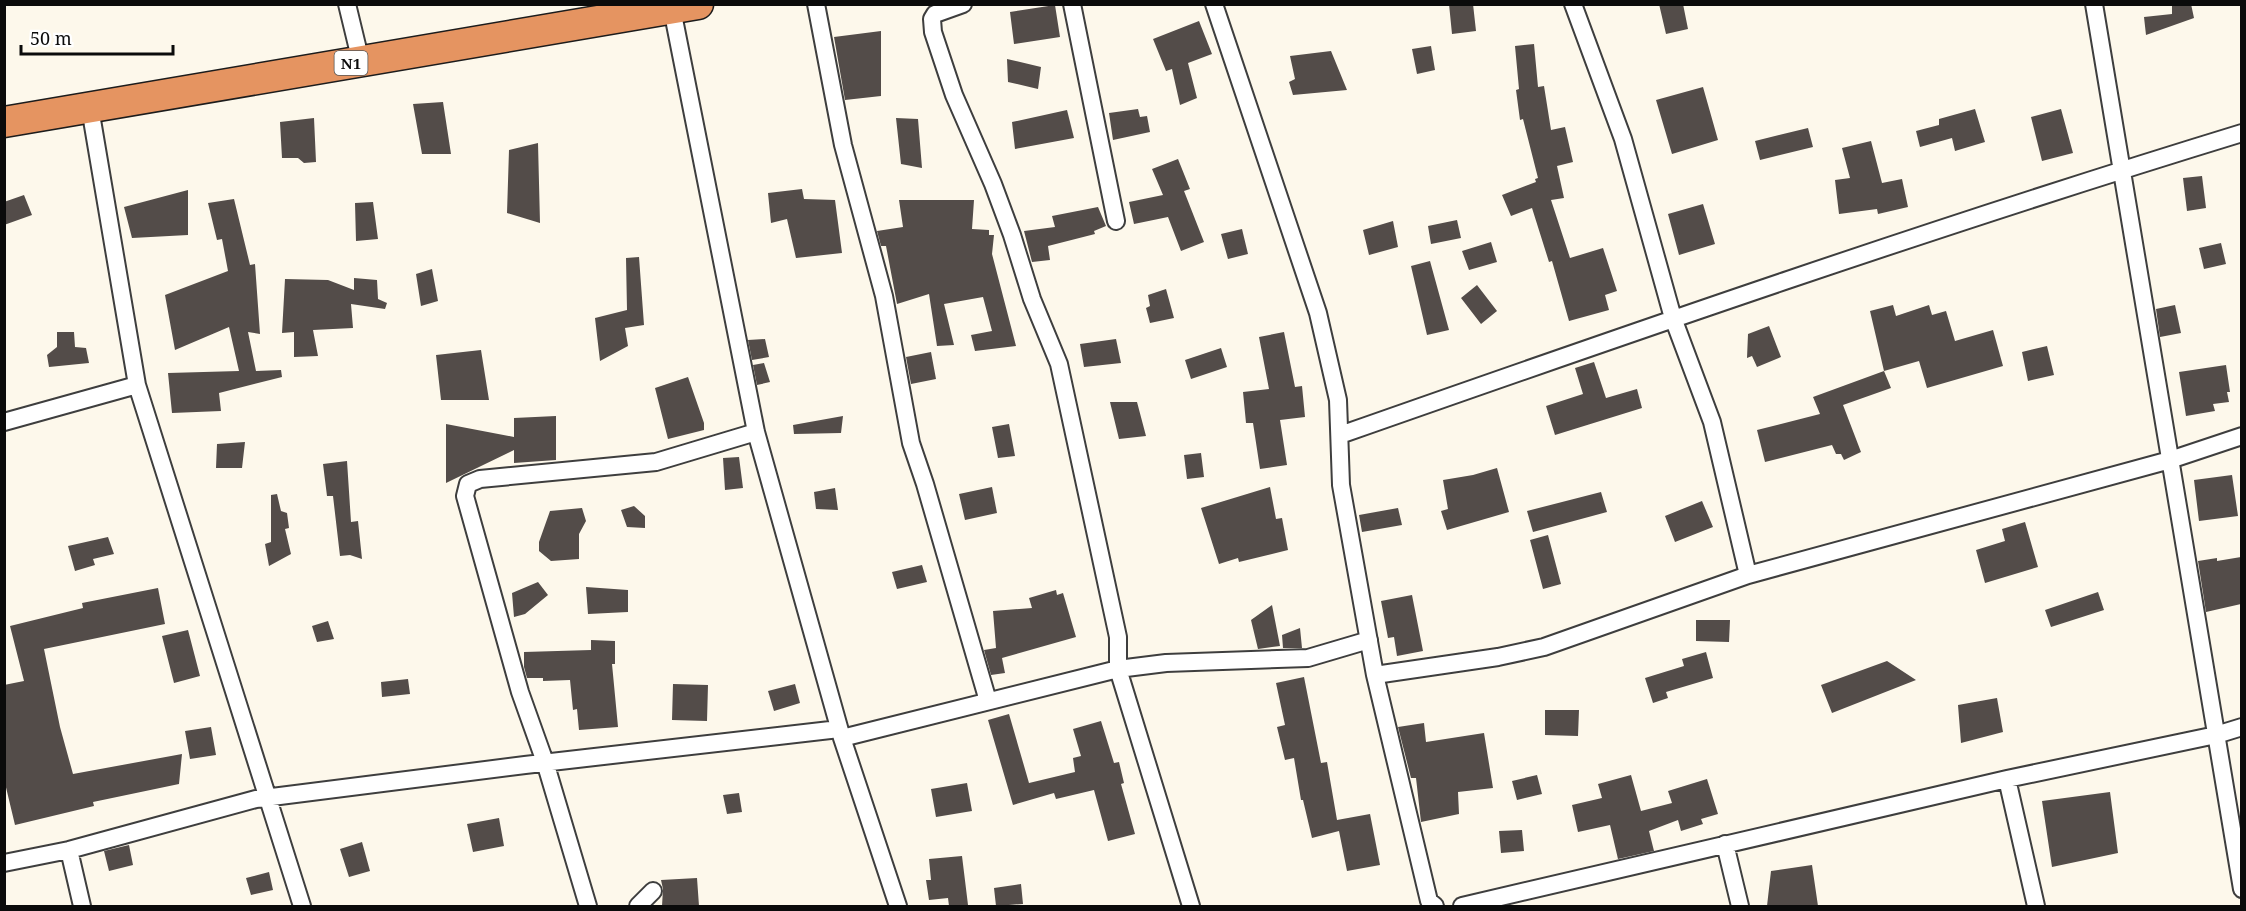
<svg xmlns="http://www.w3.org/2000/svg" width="2246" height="911" viewBox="0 0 2246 911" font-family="'Noto Serif',serif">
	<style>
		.building { fill: #534c49 }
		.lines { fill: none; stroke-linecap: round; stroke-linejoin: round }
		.street-casing { stroke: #3e3e3e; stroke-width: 20 }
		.highway-casing { stroke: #1c1c1c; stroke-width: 33 }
		.street { stroke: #fff; stroke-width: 16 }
		.highway { stroke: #e59461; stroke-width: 30 }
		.labels { text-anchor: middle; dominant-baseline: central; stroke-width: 6; stroke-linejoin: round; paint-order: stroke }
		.shield { fill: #fff; stroke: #545454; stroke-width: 1.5 }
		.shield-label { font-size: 15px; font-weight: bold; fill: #0b0b0b }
	</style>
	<rect width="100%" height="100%" fill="#fdf8eb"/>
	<!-- building -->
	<path class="building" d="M1449,4H1473L1476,31L1452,34Z
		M1659,4H1683L1688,29L1666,34Z
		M2172,4H2191L2194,18L2146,35L2144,17L2172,14Z
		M1055,5L1060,37L1014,44L1010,12Z
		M1199,21L1212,54L1188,63L1197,98L1180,105L1172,69L1166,71L1153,39Z
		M881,31V96L845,100L834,37Z
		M1534,44L1538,87L1544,86L1551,130L1565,127L1573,162L1557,166L1564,198L1551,200L1570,258L1603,248L1617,291L1605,295L1609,310L1569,321L1552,261L1549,262L1532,208L1511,216L1502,195L1536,182L1535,179L1538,178L1523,119L1520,120L1516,90L1519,89L1515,46Z
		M1431,46L1435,70L1417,74L1412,49Z
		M1331,51L1347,90L1293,95L1289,82L1295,79L1290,56Z
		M1007,59L1041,67L1038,89L1008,82Z
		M1703,87L1718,140L1672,154L1656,100Z
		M443,102L451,154H422L413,104Z
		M1138,109L1140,117L1147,116L1150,132L1113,140L1109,113Z
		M1975,109L1985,142L1955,151L1952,138L1920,147L1916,131L1939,125V119Z
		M2061,109L2073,153L2042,161L2031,117Z
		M1067,110L1074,138L1015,149L1012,122Z
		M314,118L316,162L304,163L298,158H282L280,122Z
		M896,118L918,119L922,168L901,164Z
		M1808,128L1813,147L1760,160L1755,141Z
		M1871,141L1882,183L1902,179L1908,207L1878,214L1877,209L1839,214L1835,180L1850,178L1842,148Z
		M538,143L540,223L507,213L509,150Z
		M1178,159L1190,189L1184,191L1204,242L1181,251L1168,217L1134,224L1129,202L1163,195L1152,169Z
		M2202,176L2206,208L2187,211L2183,178Z
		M802,189L804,199L835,200L842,253L796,258L787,219L771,223L768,193Z
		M188,190V235L132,238L124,207Z
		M24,195L32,215L4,225V202Z
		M234,199L250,265L255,264L260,334L248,332L256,371L281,370L282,377L219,393L221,411L172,413L168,373L239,371L229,327L175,350L165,295L228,271L222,239L217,240L208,203Z
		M899,200H974L972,229L989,230V235H994L992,254L1016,346L975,351L971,335L992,331L983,297L944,304L954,345L937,346L929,294L897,304L886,246H881L877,231L903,227Z
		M373,202L378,239L356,241L355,203Z
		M1703,204L1715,244L1679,255L1668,214Z
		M1098,207L1106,226L1094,231L1095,234L1048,246L1050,260L1032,262L1024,231L1055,227L1052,216Z
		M1457,220L1461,238L1431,244L1428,226Z
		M1393,221L1398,247L1369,255L1363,230Z
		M1242,229L1248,254L1228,259L1221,234Z
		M1491,242L1497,262L1469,270L1462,251Z
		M2221,243L2226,264L2204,269L2199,248Z
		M639,257L644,325L625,328L628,346L600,361L595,318L627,310L626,258Z
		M1430,261L1449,330L1427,335L1411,266Z
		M432,269L438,301L421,306L416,274Z
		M354,278L377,280L378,299L387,303L385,309L351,304L353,328L313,330L318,356L294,357V332L282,333L285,279L328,280L354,290Z
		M1477,285L1497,311L1481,324L1461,298Z
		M1166,289L1174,318L1150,323L1146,308L1150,306L1148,295Z
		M1893,305L1896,316L1929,305L1932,315L1946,311L1955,341L1993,330L2003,366L1927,388L1919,361L1884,371L1870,311Z
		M2175,305L2181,333L2160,337L2156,309Z
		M1769,326L1781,357L1757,367L1752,356L1747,358L1748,334Z
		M57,332H74L75,347L86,348L89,363L49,367L47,355L57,347Z
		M1284,332L1295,387L1302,386L1305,417L1280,420L1287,465L1260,469L1253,423H1246L1243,392L1269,389L1259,337Z
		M765,339L769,357L752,360L748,340Z
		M1116,339L1121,363L1084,367L1080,344Z
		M2047,346L2054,375L2028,381L2022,352Z
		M1221,348L1227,367L1191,379L1185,360Z
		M481,350L489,400H441L436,355Z
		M931,352L936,379L911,384L906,357Z
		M1594,362L1606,398L1637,389L1642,408L1555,435L1546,406L1583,394L1575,368Z
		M764,363L770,382L757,385L753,365Z
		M2226,365L2230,392H2227L2229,402L2213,404L2215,411L2186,416L2179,372Z
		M1884,371L1891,388L1843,405L1861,452L1844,460L1841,454H1836L1832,445L1765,462L1757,430L1820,414L1813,397Z
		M688,377L704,423V430L668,439L655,388Z
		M1110,402H1137L1146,436L1119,439Z
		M556,416V460L514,463V450L446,483V424L514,437V418Z
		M843,416L841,433L794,434L793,425Z
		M1009,424L1015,456L998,458L992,427Z
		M245,442L242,468H216L217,444Z
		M1201,453L1204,477L1187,479L1184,455Z
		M739,457L743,488L725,490L723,458Z
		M347,461L351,522L358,521L362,559L350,555L340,556L333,496H327L323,464Z
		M1497,468L1509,512L1447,530L1441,511L1448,509L1443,480L1473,475Z
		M2232,475L2238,516L2199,521L2194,480Z
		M992,487L997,513L965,520L959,494Z
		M1270,487L1276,519L1282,518L1288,550L1239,562L1238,558L1219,564L1201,508Z
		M835,488L838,510L816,509L814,492Z
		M1601,492L1607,512L1533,532L1527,511Z
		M277,494L281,511L287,513L289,528L285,529L291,554L269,566L265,544L271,542V495Z
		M1702,501L1713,527L1675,542L1665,516Z
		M634,506L645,516V528L627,527L621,510Z
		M582,508L586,521L579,534V559L551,561L539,551V542L550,511Z
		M1398,508L1402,525L1362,532L1359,515Z
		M2025,522L2038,567L1985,583L1976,550L2005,541L2002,529Z
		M1548,535L1561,584L1543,589L1530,540Z
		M108,537L114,554L93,559L95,565L75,571L68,546Z
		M2241,557V604L2206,612L2198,561L2217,558V561Z
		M922,565L927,582L897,589L892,572Z
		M538,582L548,595L525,614L514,617L512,593Z
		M586,587L628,590V612L588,614Z
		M158,588L165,624L44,649L60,727L73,774L182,754L179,784L93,802L94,806L15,825L4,779V685L24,681L10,626L83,608L82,603Z
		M1056,590L1057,595L1063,593L1076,637L1002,658L1005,673L991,675L984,650L996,648L993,611L1032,608L1029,598Z
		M2098,592L2104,610L2051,627L2045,610Z
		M1412,595L1423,651L1397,656L1394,637L1388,638L1381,601Z
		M1272,605L1280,646L1258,649L1251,620Z
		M1696,620H1730L1729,642L1696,641Z
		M328,621L334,639L317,642L312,626Z
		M1300,628L1302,648H1283L1282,635Z
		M188,630L200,676L174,683L162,636Z
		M591,640L615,641V664H612L618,727L579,730L577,709L573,710L570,680L543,681V678H527L524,667V652L591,650Z
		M1706,652L1713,678L1666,692L1668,698L1653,703L1645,678L1684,666L1682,659Z
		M1887,661L1916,680L1832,713L1821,685Z
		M1304,677L1321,763L1327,762L1337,820L1370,814L1380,865L1347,871L1339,831L1312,838L1303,800H1301L1294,758L1285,760L1277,727L1285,725L1276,683Z
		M408,679L410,694L382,697L381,682Z
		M673,684L708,685L707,721L672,720Z
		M795,684L800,703L774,711L768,691Z
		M1997,698L2003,732L1961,743L1958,705Z
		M1545,710H1579L1578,736L1545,735Z
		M1009,714L1029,783L1075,772L1073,758L1081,756L1073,729L1101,721L1114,763L1119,762L1124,783L1121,784L1135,834L1108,841L1094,790L1056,799L1054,793L1013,805L988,720Z
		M1424,723L1426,742L1484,733L1493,788L1458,792L1459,814L1421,822L1416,778H1411L1398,727Z
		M211,727L216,755L190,759L185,731Z
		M1537,775L1542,794L1517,800L1512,781Z
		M1631,775L1641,811L1672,803L1668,791L1707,779L1718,814L1701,819L1703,824L1681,831L1678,820L1649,831L1654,851L1618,859L1610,825L1578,832L1572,805L1602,798L1598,784Z
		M967,783L972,811L936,817L931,789Z
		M2110,792L2118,853L2052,867L2042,801Z
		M739,793L742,812L727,814L723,795Z
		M499,818L504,846L473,852L467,824Z
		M1522,830L1524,851L1501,853L1499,831Z
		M362,842L370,871L349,877L340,849Z
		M129,845L133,865L109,871L104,851Z
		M962,856L968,905L949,906L948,898L929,900L926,880H931L929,859Z
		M1812,865L1818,906H1767L1771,871Z
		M269,872L273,890L251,895L246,878Z
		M697,878L699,906H662L663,889L661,880Z
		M1021,884L1023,904L996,906L994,888Z"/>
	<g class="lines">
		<defs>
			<path id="street" d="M347,4L361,62
				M816,4L843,145L884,296L911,443L925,484L988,701
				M963,4L935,14L932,19L933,32L954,95L993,184L1012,235L1032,299L1059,364L1118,637V669L1191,906
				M1072,4L1116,221
				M1214,4L1318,313L1338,400L1341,485L1375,675L1429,901L1435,906
				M1573,4L1623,139L1673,318L1712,422L1748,575
				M2094,4L2242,889
				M672,9L756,432L842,738L898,906
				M90,108L137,385L302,906
				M4,422L137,385
				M1340,435C1639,330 1938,226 2242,133
				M1375,675L1498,657L1544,647L1748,575L2170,460L2242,436
				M842,738L1118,669L1166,663L1308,658L1369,640
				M2007,779L2036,906
				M1725,844L1740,906
				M69,850L82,906
				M4,863L69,850L256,799L525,765L839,729
				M588,906L545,762L520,692L465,496L468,484L480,479L656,462L756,432
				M638,906L653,891
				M1462,906L2007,779L2216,735L2242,727"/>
			<path id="highway" d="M4,122L698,4"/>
		</defs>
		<!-- street casing -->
		<use href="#street" class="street-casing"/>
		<!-- highway casing -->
		<use href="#highway" class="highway-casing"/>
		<!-- street -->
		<use href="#street" class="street"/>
		<!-- highway -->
		<use href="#highway" class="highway"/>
	</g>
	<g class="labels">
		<!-- shield labels -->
		<rect class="shield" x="334.5" y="51" width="33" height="24" rx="4.5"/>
		<g class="shield-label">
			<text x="351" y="63">N1</text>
		</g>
	</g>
	<!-- border -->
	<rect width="2246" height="911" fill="none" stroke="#0b0b0b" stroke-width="12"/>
	<!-- scale -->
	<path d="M21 45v9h152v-9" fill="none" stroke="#0b0b0b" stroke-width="3"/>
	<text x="30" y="45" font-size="18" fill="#0b0b0b" stroke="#ffffff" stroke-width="4.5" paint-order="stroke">50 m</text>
</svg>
